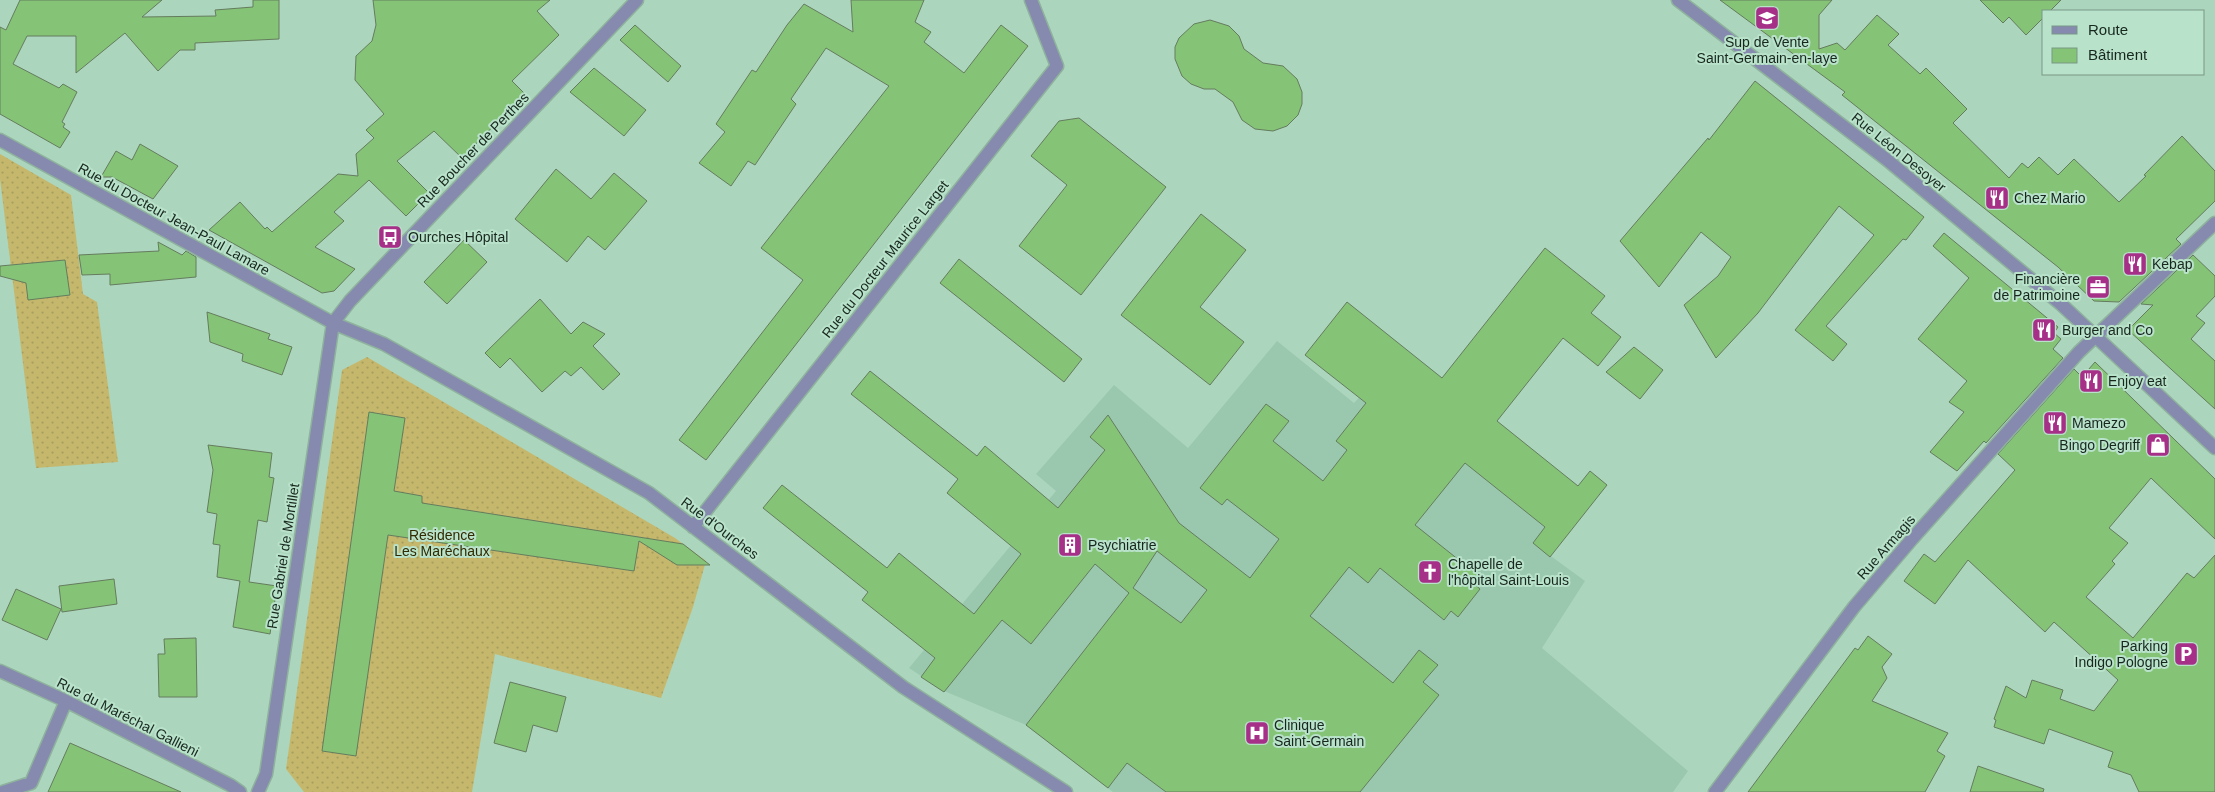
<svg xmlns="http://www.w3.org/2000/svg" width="2215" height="792" viewBox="0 0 2215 792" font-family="Helvetica,sans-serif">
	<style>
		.built { fill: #9ac8ae }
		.garden { fill: url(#garden-dots) }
		.building { fill: #85c476; stroke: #647c5e; fill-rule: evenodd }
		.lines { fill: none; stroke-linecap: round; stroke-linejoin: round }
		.minor-casing { stroke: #8eb29d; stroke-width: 15 }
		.minor { stroke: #868aaf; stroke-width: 12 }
		.labels { text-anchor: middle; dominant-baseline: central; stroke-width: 4; stroke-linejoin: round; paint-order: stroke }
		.poi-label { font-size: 14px; fill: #17271e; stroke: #b9e2ca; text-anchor: start }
		.street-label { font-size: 14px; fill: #17271e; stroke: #b9e2ca }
		.park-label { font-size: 14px; fill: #312a00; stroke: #b9e2ca }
	</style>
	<defs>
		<pattern id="garden-dots" width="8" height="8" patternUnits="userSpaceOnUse" patternTransform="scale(1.25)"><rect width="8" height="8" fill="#c5b86d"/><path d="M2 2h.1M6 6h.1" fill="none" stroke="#a89e5e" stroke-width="1.8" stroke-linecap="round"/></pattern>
	</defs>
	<rect width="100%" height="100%" fill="#acd5bd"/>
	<!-- built -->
	<path class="built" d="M1277,341L1354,403L1365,391L1420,424L1545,527L1533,543L1585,581L1542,648L1688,771L1673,792H1113L1026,725L944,691L909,668L1056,491L1036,474L1114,385L1188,448Z"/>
	<!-- garden -->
	<path class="garden" d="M0,154L71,195L83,294L97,302L118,462L36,468L0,179Z
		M367,357L675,538L706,561L693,607L661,698L495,654L472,792H304L286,769L342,370Z"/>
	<!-- building -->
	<path class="building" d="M20,0H162L142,17L216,16L215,10L253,7V0H279V39L195,43V50H180L158,71L125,33L76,73V36H27L13,64L59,88L63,84L77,92L62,122L65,124L63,127L70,132L60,148L0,114V27L6,30Z
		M373,0H550L537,11L559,35L512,81L525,94L462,158L434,131L397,161L429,193L406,216L369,180L334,212L344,221L315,247L355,269L334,291L322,293L209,230L240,202L265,229L267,227L272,232L338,174L358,176L356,154L374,138L366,130L384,114L355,80L356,56L372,41L376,25Z
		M851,0H924L915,22L931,32L924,42L964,73L1001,25L1028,46L706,460L679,440L803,280L761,248L889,86L826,48L791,99L796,104L755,165L748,161L731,186L699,163L725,132L716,124L752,70L756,72L787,25L804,4L853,32Z
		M1720,0H1832L1819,15V49L1837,43L1845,50L1877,15L1899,34L1888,45L1920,74L1926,68L1967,109L1953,123L2009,178L2022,163L2028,168L2039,157L2058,175L2074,159L2119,202L2146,176L2144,175L2182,136L2215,171V201L2176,239L2181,244L2119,302L2094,301L2058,267L1842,95L1845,92Z
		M1980,0H2061L2050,11H2044V17L2026,35L2009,17L2003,23Z
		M1210,20L1229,26L1239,36L1244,49L1263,63L1283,66L1297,79L1302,92V104L1298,115L1287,126L1273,131L1255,129L1242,120L1233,102L1215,89H1204L1191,84L1182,76L1175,59V47L1179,38L1194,24Z
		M635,25L681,66L668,82L620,40Z
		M594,68L646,110L624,136L570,92Z
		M1755,81L1924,217L1906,240L1903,239L1826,326L1847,344L1833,361L1795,330L1874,235L1839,206L1758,313L1716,358L1684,305L1718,276L1731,257L1701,232L1659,287L1620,241L1708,138L1709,140Z
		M1079,118L1166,187L1081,295L1019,246L1067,185L1031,156L1059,121Z
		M140,144L178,166L153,199L112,177H101L116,151L132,160Z
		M556,169L591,199L614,173L647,201L605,250L588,236L567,262L515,219Z
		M1201,214L1246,250L1200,307L1244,342L1210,385L1121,315Z
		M1944,233L2058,327L2054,333L2061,339L2053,349L2063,358L1986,443L1984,441L1957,471L1930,452L1964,412L1949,402L1967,381L1918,339L1969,278L1933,246Z
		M464,240L487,262L447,304L424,282Z
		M158,242L182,255L186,251L196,257V277L110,285V274L82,275L79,255L159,251Z
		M1545,248L1605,296L1591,313L1621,337L1598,366L1563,338L1497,421L1578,486L1590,471L1607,485L1550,557L1533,543L1545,527L1465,463L1415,525L1479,576L1473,583L1480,589L1458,617L1451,611L1444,620L1380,568L1368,583L1349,567L1310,616L1393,683L1419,650L1438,665L1423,682L1439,695L1360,792H1166L1127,763L1108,788L1026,725L1129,593L1095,564L1031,644L1002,620L944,692L921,677L935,658L862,600L868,592L763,508L782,485L887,568L899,553L974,614L1021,554L947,493L958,479L851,394L870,371L977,456L985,446L1058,508L1105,450L1090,437L1108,415L1179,523L1250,578L1279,539L1227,499L1222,505L1200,488L1266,404L1289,421L1273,441L1323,481L1347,450L1336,441L1366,403L1305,355L1347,302L1442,378ZM1157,551L1207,590L1181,623L1133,588Z
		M2193,255L2215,276V296L2196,316L2205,323L2191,339L2215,361V409L2128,330L2153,305L2141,304Z
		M959,259L1082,359L1064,382L940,283Z
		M65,260L70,295L28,300L26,283L0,276V266Z
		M540,299L571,334L583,322L605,334L593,346L620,374L603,390L581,367L571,376L565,371L542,392L510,358L500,368L485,353Z
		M207,312L270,334L268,339L292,347L282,375L242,361L243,354L210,342Z
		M1634,347L1663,370L1640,399L1606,372Z
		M2095,362L2215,479V539L2151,478L2109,528L2128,543L2112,561L2115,564L2086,597L2133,638L2187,573L2194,578L2215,555V792H2139L2131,775L2108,767L2113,752L2049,729L2044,744L1994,727L1996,720L1994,719L2006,686L2026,698L2032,680L2063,690L2060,699L2094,711L2118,680L2054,622L2045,632L1968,560L1935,604L1904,581L1924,554L1935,562L2015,470L1998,454L2074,369L2082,377Z
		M369,412L405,418L394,491L422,496V503L683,544L710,565H677L639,541L634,571L388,535L356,756L322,751Z
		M208,445L272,453L269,477L274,478L267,522L258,520L249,582L277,586L270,634L233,627L240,581L217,577L220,545L213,544L217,514L207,512L213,470Z
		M114,579L117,604L62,612L59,586Z
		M16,589L61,609L47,640L2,620Z
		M1868,636L1892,654L1882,667L1887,678L1872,701L1948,733L1937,751L1945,756L1925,792H1748L1855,648L1858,650Z
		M196,638L197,697H159L158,654H165L164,639Z
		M510,682L566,697L557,732L533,725L526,752L494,743Z
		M70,743L181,792H48Z
		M1978,766L2044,789L2043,792H1970Z"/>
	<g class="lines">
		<defs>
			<path id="minor" d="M1678,0L1886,159L2062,305L2215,448
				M0,140L333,323L384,344L649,493L903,687L1066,792
				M333,323L350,301L637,0
				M693,527L1057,66L1031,0
				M0,671L66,701L230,785L240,792
				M3,792L31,783L66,701
				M258,792L266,774L333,323
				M1715,792L1854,607L1912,539L2079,352L2215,223"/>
		</defs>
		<!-- minor casing -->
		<use href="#minor" class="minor-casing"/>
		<!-- minor -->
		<use href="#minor" class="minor"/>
	</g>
	<!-- icons -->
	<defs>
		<symbol id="university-square" viewBox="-11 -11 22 22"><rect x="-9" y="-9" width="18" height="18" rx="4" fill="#a63088" stroke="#b9e2ca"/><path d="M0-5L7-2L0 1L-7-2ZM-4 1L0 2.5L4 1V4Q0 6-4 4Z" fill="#fff"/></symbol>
		<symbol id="restaurant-square" viewBox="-11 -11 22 22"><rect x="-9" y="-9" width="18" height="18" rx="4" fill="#a63088" stroke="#b9e2ca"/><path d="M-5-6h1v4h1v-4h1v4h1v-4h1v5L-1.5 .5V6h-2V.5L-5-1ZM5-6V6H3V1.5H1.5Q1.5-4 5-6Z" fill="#fff"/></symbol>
		<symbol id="bus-square" viewBox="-11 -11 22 22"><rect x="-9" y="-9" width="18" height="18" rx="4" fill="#a63088" stroke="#b9e2ca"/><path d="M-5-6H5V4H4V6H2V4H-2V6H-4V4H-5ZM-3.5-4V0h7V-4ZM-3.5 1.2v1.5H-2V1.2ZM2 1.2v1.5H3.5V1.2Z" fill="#fff"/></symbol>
		<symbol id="office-square" viewBox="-11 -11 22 22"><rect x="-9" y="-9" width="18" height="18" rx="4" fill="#a63088" stroke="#b9e2ca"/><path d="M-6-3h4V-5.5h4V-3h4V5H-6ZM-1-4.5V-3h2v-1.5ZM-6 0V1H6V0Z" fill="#fff"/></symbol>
		<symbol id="shop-square" viewBox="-11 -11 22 22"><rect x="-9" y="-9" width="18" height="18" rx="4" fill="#a63088" stroke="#b9e2ca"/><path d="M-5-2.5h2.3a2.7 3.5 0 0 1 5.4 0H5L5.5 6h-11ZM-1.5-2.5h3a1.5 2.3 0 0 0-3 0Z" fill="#fff"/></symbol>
		<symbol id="building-square" viewBox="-11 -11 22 22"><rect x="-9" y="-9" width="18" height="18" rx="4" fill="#a63088" stroke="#b9e2ca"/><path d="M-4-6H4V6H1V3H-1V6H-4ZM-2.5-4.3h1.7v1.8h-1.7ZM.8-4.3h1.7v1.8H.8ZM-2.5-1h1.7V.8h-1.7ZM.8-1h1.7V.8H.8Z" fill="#fff"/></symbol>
		<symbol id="church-square" viewBox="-11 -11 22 22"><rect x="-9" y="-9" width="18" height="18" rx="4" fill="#a63088" stroke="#b9e2ca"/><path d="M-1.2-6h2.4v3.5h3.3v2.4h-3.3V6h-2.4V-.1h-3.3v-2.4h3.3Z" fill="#fff"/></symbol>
		<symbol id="parking-square" viewBox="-11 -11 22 22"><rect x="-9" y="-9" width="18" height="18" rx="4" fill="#a63088" stroke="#b9e2ca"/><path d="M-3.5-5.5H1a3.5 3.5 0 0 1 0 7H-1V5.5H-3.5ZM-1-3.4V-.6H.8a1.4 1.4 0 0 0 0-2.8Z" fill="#fff"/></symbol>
		<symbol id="hospital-square" viewBox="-11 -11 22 22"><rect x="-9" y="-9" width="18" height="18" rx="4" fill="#a63088" stroke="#b9e2ca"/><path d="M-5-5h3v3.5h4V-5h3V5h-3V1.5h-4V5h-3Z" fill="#fff"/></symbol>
	</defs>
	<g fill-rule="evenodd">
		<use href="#university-square" x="1753" y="4" width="28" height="28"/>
		<use href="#restaurant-square" x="1983" y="184" width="28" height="28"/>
		<use href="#bus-square" x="376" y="223" width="28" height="28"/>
		<use href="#restaurant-square" x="2121" y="250" width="28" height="28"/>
		<use href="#office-square" x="2084" y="273" width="28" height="28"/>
		<use href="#restaurant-square" x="2030" y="316" width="28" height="28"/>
		<use href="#restaurant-square" x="2077" y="367" width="28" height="28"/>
		<use href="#restaurant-square" x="2041" y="409" width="28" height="28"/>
		<use href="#shop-square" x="2144" y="431" width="28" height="28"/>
		<use href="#building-square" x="1056" y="531" width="28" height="28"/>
		<use href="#church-square" x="1416" y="558" width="28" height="28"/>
		<use href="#parking-square" x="2172" y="640" width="28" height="28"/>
		<use href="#hospital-square" x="1243" y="719" width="28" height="28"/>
	</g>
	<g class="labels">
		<!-- poi labels -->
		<g class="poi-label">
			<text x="1767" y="42" text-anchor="middle">Sup de Vente<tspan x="1767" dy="16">Saint-Germain-en-laye</tspan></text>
			<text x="2014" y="198">Chez Mario</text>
			<text x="408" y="237">Ourches Hôpital</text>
			<text x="2152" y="264">Kebap</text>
			<text x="2080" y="279" text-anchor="end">Financière<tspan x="2080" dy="16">de Patrimoine</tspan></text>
			<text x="2062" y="330">Burger and Co</text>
			<text x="2108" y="381">Enjoy eat</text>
			<text x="2072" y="423">Mamezo</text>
			<text x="2140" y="445" text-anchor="end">Bingo Degriff</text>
			<text x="1088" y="545">Psychiatrie</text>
			<text x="1448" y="564">Chapelle de<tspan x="1448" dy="16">l'hôpital Saint-Louis</tspan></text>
			<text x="2168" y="646" text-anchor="end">Parking<tspan x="2168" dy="16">Indigo Pologne</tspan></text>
			<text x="1274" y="725">Clinique<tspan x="1274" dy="16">Saint-Germain</tspan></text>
		</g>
		<!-- street labels -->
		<g class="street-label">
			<text transform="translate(473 150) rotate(-46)">Rue Boucher de Perthes</text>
			<text transform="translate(1899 152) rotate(39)">Rue Léon Desoyer</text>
			<text transform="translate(174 219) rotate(29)">Rue du Docteur Jean-Paul Lamare</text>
			<text transform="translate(885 259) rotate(-52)">Rue du Docteur Maurice Larget</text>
			<text transform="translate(720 528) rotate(37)">Rue d'Ourches</text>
			<text transform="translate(1886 547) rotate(-49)">Rue Armagis</text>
			<text transform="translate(283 556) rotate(-81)">Rue Gabriel de Mortillet</text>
			<text transform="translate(128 717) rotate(27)">Rue du Maréchal Gallieni</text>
		</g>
		<!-- park labels -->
		<g class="park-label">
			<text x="442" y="535">Résidence<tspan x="442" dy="16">Les Maréchaux</tspan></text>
		</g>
	</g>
	<!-- legend -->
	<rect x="2042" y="10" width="162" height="65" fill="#b9e2ca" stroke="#789785"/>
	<rect x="2052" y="26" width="25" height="8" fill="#868aaf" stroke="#789785"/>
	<text x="2088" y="35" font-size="15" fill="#17271e">Route</text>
	<rect x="2052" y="48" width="25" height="15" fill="#85c476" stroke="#789785"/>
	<text x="2088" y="60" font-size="15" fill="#17271e">Bâtiment</text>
</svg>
